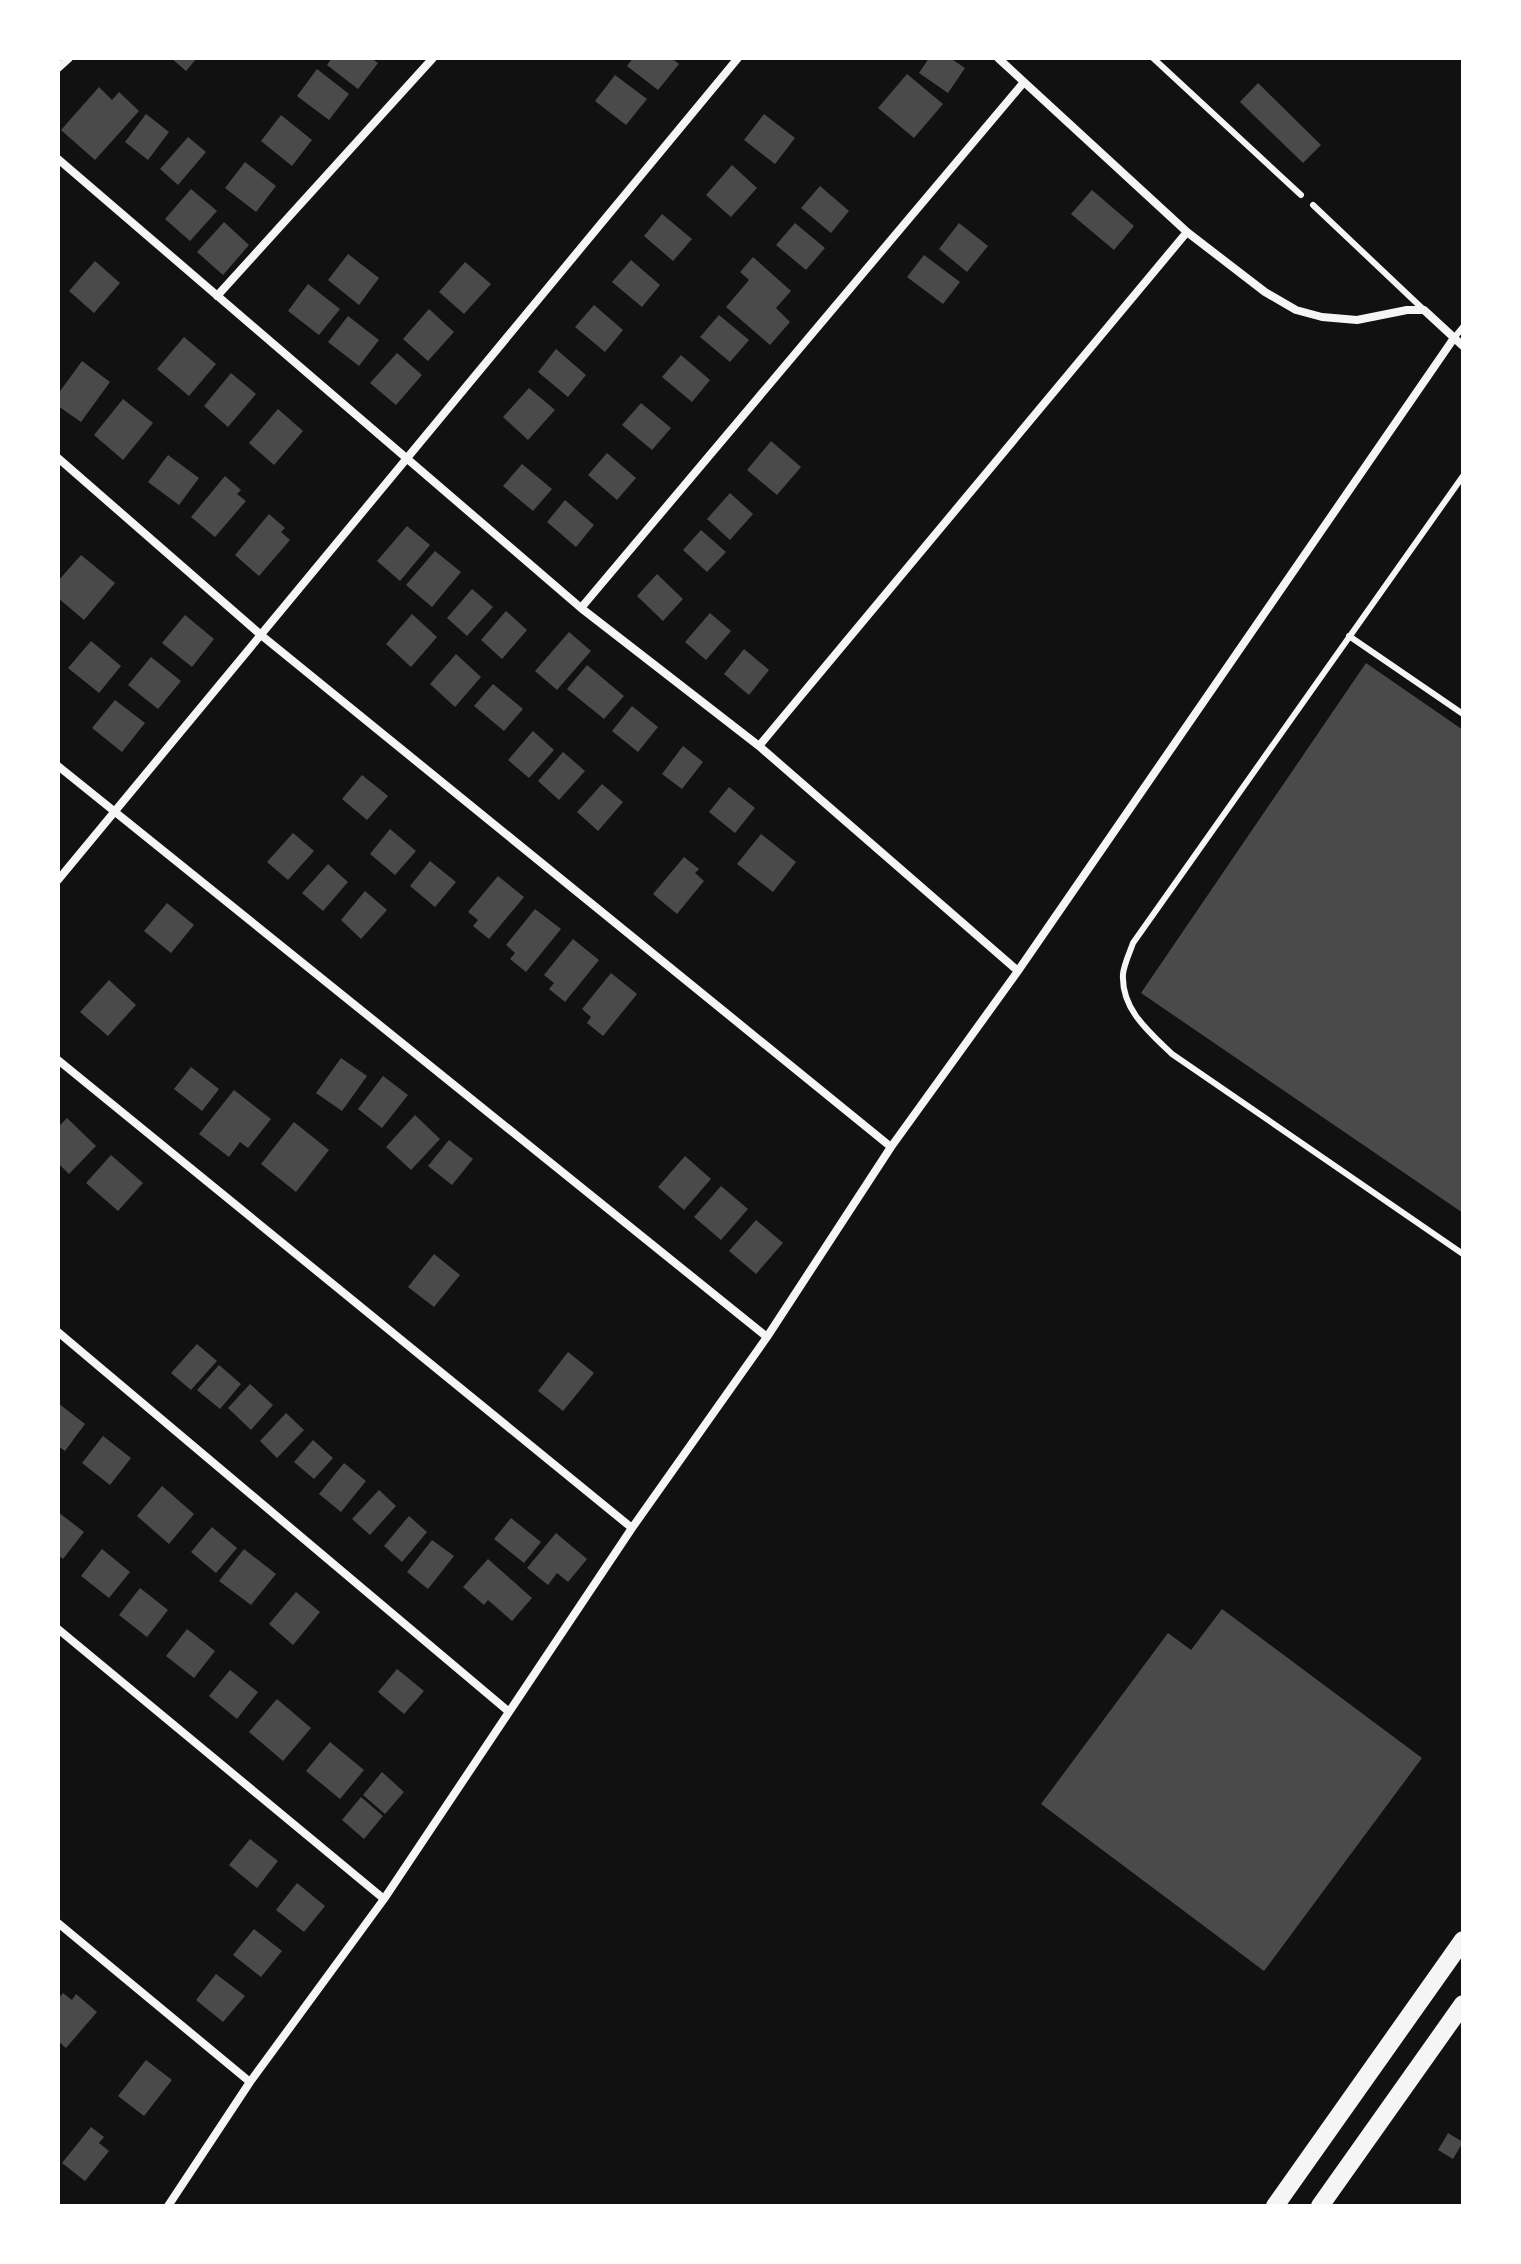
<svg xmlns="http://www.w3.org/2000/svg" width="1521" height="2264" viewBox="0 0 1521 2264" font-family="Helvetica,sans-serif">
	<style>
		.building { fill: #4a4a4a }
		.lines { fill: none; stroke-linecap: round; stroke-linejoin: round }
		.service { stroke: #f5f5f5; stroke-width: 6 }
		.minor { stroke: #f5f5f5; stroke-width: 8 }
		.primary { stroke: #f5f5f5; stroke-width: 18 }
	</style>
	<rect width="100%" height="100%" fill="#111"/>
	<!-- building -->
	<path class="building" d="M171,58H197L186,71Z
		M332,58H371L378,63L358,89L327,65Z
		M633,58H671L679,64L658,90L627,66Z
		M929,58H950L965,68L948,93L919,73Z
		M317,69L349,94L329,120L297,96Z
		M907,74L943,104L914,138L878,108Z
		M615,75L647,99L626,125L595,101Z
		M1258,83L1321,145L1303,163L1240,102Z
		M99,87L112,100L119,92L139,111L95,160L61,130Z
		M146,114L169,132L148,160L125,142Z
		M764,114L795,138L775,164L744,140Z
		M281,115L312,140L292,166L261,141Z
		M188,137L206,152L178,185L160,169Z
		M245,162L276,186L256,212L225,188Z
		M732,165L757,188L731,217L706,195Z
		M820,186L849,211L831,233L801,208Z
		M191,189L217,211L190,241L165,219Z
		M1092,190L1134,226L1114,250L1071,214Z
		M662,214L692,239L673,261L644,236Z
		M224,222L249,245L223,275L197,252Z
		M795,223L825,248L806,270L776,245Z
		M959,223L988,246L967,272L939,249Z
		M348,254L379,278L359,305L328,280Z
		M924,255L960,282L943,304L907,277Z
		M753,257L791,291L776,308L790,322L770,345L726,307L749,280L740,272Z
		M631,260L660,285L642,307L612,282Z
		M95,261L120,283L94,313L69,291Z
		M465,262L491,284L464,314L439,292Z
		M308,284L340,309L319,335L288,311Z
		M594,305L623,330L605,352L575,327Z
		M429,309L454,332L428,361L403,339Z
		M719,315L749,340L730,362L700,337Z
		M348,316L379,340L359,366L328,342Z
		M184,337L216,364L189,396L157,369Z
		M556,349L586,375L568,397L538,372Z
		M397,353L422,375L396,405L370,383Z
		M681,355L710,380L692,402L662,377Z
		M82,361L110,382L81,422L58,406V394Z
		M231,373L256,394L228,427L204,406Z
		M529,388L555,410L528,440L503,417Z
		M123,399L153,423L123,460L94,435Z
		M641,403L671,428L652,450L622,425Z
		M278,409L303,431L274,465L249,443Z
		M771,441L801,467L777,495L747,470Z
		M607,453L636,478L617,500L588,475Z
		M168,455L199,478L179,505L148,482Z
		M522,464L552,489L533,511L503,486Z
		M225,476L241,490L237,494L246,501L215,537L191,517Z
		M730,493L753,514L730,540L707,519Z
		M565,500L594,525L576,547L547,522Z
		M269,514L285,528L281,532L290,540L259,576L235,555Z
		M407,526L430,545L400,581L377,561Z
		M701,530L726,552L707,572L683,550Z
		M435,551L461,572L432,607L406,585Z
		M81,555L115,583L84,620L58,598V581Z
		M657,574L683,599L663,621L637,596Z
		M472,589L493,607L467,636L447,618Z
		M506,611L527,630L502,659L481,640Z
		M710,613L731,631L706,660L685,642Z
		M412,614L437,637L411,667L386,644Z
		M185,615L214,639L192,667L162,643Z
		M569,632L591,651L557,690L535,671Z
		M91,641L121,666L99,693L68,668Z
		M744,649L769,670L749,695L724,674Z
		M456,654L481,677L455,707L430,684Z
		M151,657L181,681L158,709L128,685Z
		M1366,663L1463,730V1213L1141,993Z
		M587,665L624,696L604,719L567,689Z
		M493,684L523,709L504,731L474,706Z
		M115,700L145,723L122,752L92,728Z
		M632,706L658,727L638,752L612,731Z
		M533,731L554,750L529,778L508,760Z
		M683,746L703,762L682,789L662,774Z
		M563,752L585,771L559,800L538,781Z
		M362,775L388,796L367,820L342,799Z
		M602,784L623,802L598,831L577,812Z
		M729,787L755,808L735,833L709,812Z
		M390,829L416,851L395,875L370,854Z
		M293,833L314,851L288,880L267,862Z
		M761,834L796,862L773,892L737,864Z
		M684,857L699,869L695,873L704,881L677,914L653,894Z
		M430,861L456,882L435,907L410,886Z
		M328,864L348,882L323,911L302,893Z
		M498,876L524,897L489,939L473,926L478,920L468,912Z
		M365,891L387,910L361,939L341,920Z
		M167,903L194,925L171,953L144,931Z
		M535,909L561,929L526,972L510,959L515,953L506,945Z
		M573,939L599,960L565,1002L549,989L554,983L544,975Z
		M611,973L637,994L603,1036L587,1023L591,1017L582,1009Z
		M109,980L136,1005L108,1036L80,1012Z
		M341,1058L367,1076L342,1111L316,1093Z
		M191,1067L219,1089L202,1111L174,1089Z
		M383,1076L408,1095L382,1128L358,1109Z
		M234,1090L271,1119L248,1148L240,1142L229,1157L199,1134Z
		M415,1115L440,1139L411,1170L386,1147Z
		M67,1118L96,1146L69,1174L58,1163V1127Z
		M294,1122L329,1150L296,1192L261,1164Z
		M449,1140L473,1159L452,1185L428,1166Z
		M111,1155L143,1183L118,1211L86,1183Z
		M685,1156L711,1179L684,1210L658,1187Z
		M721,1186L748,1209L721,1240L694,1217Z
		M756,1220L783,1243L756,1274L729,1251Z
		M434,1254L460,1275L434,1307L408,1287Z
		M197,1344L217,1361L191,1390L171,1373Z
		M568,1352L594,1373L563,1411L538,1391Z
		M219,1365L241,1384L220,1409L197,1390Z
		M250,1384L273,1405L251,1430L228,1408Z
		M58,1403L85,1424L65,1451L58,1446Z
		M286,1413L304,1430L277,1458L260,1441Z
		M103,1436L131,1458L110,1485L82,1463Z
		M313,1440L333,1458L314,1479L294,1462Z
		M344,1463L366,1481L341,1512L319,1494Z
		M162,1486L194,1514L169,1544L137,1516Z
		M379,1490L396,1506L370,1535L352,1519Z
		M58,1512L84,1532L63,1559L58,1555Z
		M409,1516L427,1532L402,1562L384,1546Z
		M511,1518L541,1542L524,1563L494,1539Z
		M212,1527L237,1548L216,1573L191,1552Z
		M556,1533L587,1559L568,1582L557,1573L548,1585L527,1568Z
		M432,1540L454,1556L428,1589L407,1572Z
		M102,1549L130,1572L109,1598L81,1576Z
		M244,1549L276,1574L251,1605L219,1581Z
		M488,1559L532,1598L512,1621L488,1600L484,1605L463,1587Z
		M140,1588L168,1610L147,1637L119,1615Z
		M296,1592L320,1612L293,1645L269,1624Z
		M1222,1609L1422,1758L1264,1971L1041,1804L1168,1633L1191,1650Z
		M187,1629L215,1651L194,1678L166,1656Z
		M397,1669L424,1691L404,1714L378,1692Z
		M230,1670L258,1692L237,1719L209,1696Z
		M277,1699L311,1728L283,1761L249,1732Z
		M330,1742L364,1770L340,1799L306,1771Z
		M382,1772L404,1792L385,1814L363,1795Z
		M361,1797L383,1816L364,1839L342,1820Z
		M250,1839L278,1861L257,1888L229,1865Z
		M297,1883L325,1906L304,1932L276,1910Z
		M254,1929L282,1951L261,1977L233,1955Z
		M216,1974L245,1996L223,2022L196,2000Z
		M63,1993L72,2000L76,1994L97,2012L66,2048L58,2041V1999Z
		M146,2060L172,2080L144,2116L118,2096Z
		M91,2127L104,2137L99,2143L109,2151L85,2181L62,2163Z
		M1448,2133L1463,2142L1453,2159L1438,2150Z"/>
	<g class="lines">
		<!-- service -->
		<path class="service" d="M1153,58L1301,195
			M1313,205L1424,310
			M1454,338L1463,327
			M1463,476L1133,943C1130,952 1124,964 1123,974C1121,1009 1149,1032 1172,1054L1463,1254
			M1349,636L1463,714"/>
		<!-- minor -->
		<path class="minor" d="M998,58L1187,232L1265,292L1296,310L1322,317L1357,320L1407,310H1424L1463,346
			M58,68L69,58
			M58,159L581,608L759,746L1018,971
			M217,296L433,58
			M58,458L261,635L891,1147
			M581,608L1024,82
			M759,746L1187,232
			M58,766L767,1337
			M58,880L738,58
			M58,1060L632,1528
			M58,1332L508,1711
			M58,1629L384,1899
			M58,1923L250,2082
			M168,2206L250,2082L384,1899L632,1528L767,1337L891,1147L1018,971L1454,338"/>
		<!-- primary -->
		<path class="primary" d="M1275,2206L1463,1940
			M1320,2206L1463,2004"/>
	</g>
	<!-- border -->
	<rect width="1521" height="2264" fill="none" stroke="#ffffff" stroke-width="120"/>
</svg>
